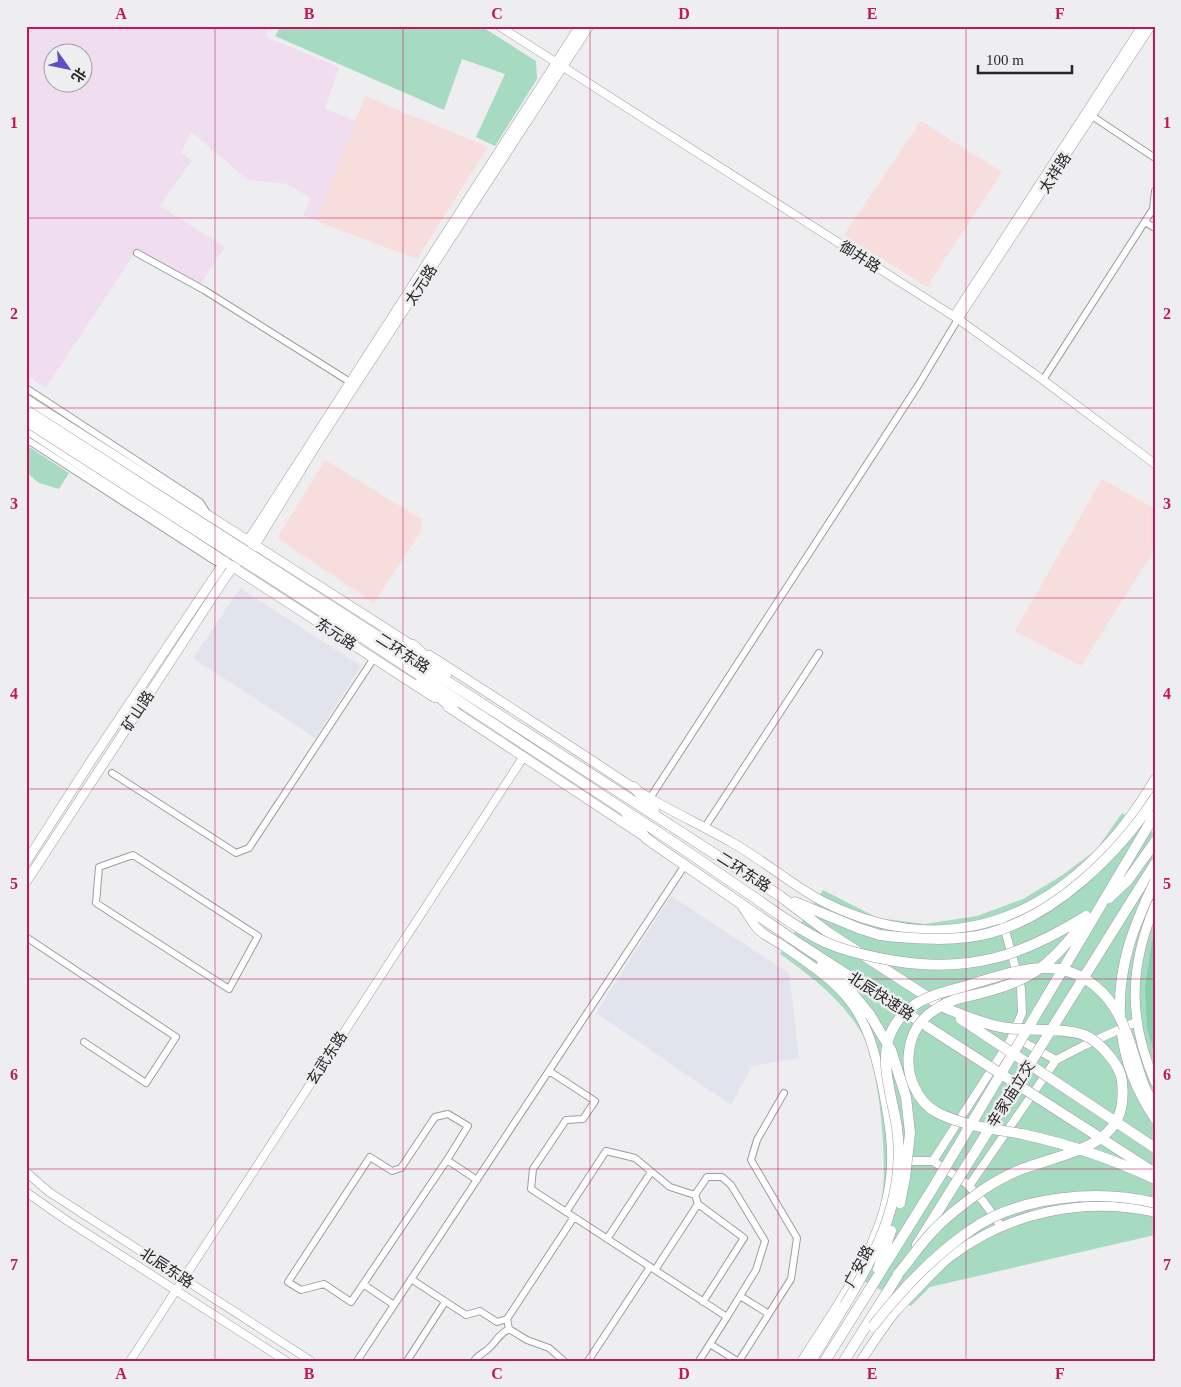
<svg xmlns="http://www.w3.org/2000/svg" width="1181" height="1387" viewBox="0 0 1181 1387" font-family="'Times New Roman','Noto Sans SC',serif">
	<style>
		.built { fill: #e2e3ec }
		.industrial { fill: #f0def0; fill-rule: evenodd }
		.education { fill: #f8dddd }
		.green { fill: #a6dbc2 }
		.forest { fill: #81d0ad }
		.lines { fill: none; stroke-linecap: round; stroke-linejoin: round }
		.minor-casing { stroke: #9d9d9f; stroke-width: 8 }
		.tertiary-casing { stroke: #9d9d9f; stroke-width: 9 }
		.secondary-casing { stroke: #9d9d9f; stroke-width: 10 }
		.trunk-casing { stroke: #9d9d9f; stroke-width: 11 }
		.minor { stroke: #fff; stroke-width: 6 }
		.tertiary { stroke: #fff; stroke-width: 8 }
		.secondary { stroke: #fff; stroke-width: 9 }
		.trunk { stroke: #fff; stroke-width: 10 }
		.trunk-bridge-casing { stroke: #9d9d9f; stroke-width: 11; stroke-linecap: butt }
		.trunk-bridge { stroke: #fff; stroke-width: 10 }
		.grid { fill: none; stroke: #c2185b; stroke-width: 1; stroke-opacity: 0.55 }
		.labels { text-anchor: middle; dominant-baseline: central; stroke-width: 5; stroke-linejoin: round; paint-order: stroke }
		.street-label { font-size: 15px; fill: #262627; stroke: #eeeef0 }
		.neatline { fill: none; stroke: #c2185b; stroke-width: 2 }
		.grid-label { font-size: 16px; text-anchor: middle; font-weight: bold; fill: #c2185b }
	</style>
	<rect width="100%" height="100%" fill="#eeeef0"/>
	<!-- built -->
	<path class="built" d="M240,588L361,666L315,738L193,658Z
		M671,896L789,973L799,1058L752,1066L731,1105L596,1013Z"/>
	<!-- industrial -->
	<path class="industrial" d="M26,26H268L266,37L339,67L325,109L356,121L316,221L303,216L311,198L287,184L248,180L191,132L181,153L192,160L160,206L225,247L198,288L136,251L46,388L26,375ZM52,52H82V82H52Z"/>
	<!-- education -->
	<path class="education" d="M365,96L488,147L417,259L316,221Z
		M921,121L1002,172L927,287L844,235Z
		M325,460L423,520L421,522L423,528L374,603L277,538Z
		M1102,479L1155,509V549L1081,666L1015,631Z"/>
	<!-- green -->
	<path class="green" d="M281,26H481L536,61L537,79L495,146L476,137L505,74L462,59L444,110L275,36Z
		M26,445L69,473L59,489L39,483L26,472Z
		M1122,813L1155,834V1235L930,1287L911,1306L851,1274C864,1249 878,1225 882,1197C888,1162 879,1062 861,1032C841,999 811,976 780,954L823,890L878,918L925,924L977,916L1023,899L1061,876L1096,850Z"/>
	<!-- forest -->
	<path class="forest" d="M1155,934V1056L1147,1028L1145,988L1152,941Z"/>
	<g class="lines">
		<defs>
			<path id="minor" d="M1092,116L1155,158
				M1145,222L1155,228
				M137,253L204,290L350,382
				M1043,380L1153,209L1155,191
				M26,388L200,502L207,513
				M26,439L216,562L225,561
				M112,773L236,853L249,848L374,658
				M650,798L919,384L958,319
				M705,827L819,653
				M133,855L258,936L229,989L96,903L99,867Z
				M26,937L176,1037L146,1083L84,1042
				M549,1071L595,1101L583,1119L566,1120L533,1169L531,1189L727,1317L699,1361
				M447,1160L351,1302L324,1284L301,1290L288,1282L370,1157L392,1171L401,1168L435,1117L448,1114L468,1126L447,1160L477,1180
				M695,1195L707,1177H722L731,1185L765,1241L756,1270L727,1317
				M566,1212L606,1151L635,1158L670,1187L695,1195L698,1204L744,1238L703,1302
				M607,1239L651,1172
				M655,1270L698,1204
				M411,1279L466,1315L480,1311L497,1322L507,1319L509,1329L527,1340L549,1348L564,1361
				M363,1284L394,1305
				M740,1296L769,1314
				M507,1319L574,1217
				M710,1344L737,1361
				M357,1361L685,865
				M407,1361L445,1302
				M474,1361C478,1355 482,1354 487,1350C497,1342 496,1336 509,1329
				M588,1361L650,1267
				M739,1361L791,1279L797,1238L751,1160L757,1140L784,1093"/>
			<path id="tertiary" d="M499,26L958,319L1043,380L1155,464
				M954,316L1142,26
				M958,319L1151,26
				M1016,1038L1056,1060
				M903,1161H933L966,1183L983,1201L1001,1226
				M933,1161L1010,1041L1022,1013L1021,988L1003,923
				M26,1172L49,1192L311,1361
				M969,1186L1056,1060L1085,1045L1136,1022
				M26,1192L66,1220L286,1361
				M130,1361L524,756"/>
			<path id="secondary" d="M26,399L418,649
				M26,429L233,567L435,698
				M248,541L580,26
				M429,655C481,688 531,721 582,754C605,769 628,785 651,799C677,814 705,827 731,842C762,859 790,884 822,901C962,972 1081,904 1155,779
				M448,707L642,835
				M26,862L89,764L225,561
				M26,882L225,578L233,567L255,545L318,442L589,26
				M1155,905C1129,968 1128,1019 1155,1082
				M742,906C747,913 751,921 757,928C763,935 774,940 782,945C806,962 831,977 849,1000C869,1025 875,1054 882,1084C888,1115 895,1150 890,1182C881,1248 837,1305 802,1361
				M861,1361C872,1344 883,1327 896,1311C905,1301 916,1291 925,1281C933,1273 941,1264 950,1257C1009,1212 1082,1197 1155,1212"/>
			<path id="trunk" d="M360,625L780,896L829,933L943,1007
				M354,632L679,846
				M413,645L446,675
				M421,681L454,710
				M634,787L654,810
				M626,813L646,838L654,844L801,945L927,1026
				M1139,889L1155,864
				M795,902L858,928L880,935
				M822,964L849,989L870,1015
				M917,1245L950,1192
				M811,1361L845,1305
				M825,1361L855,1313
				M844,1361L903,1267"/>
		</defs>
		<!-- minor casing -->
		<use href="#minor" class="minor-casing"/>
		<!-- tertiary casing -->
		<use href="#tertiary" class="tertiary-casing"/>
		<!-- secondary casing -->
		<use href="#secondary" class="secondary-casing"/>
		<!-- trunk casing -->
		<use href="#trunk" class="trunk-casing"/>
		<!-- minor -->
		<use href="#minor" class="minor"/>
		<!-- tertiary -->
		<use href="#tertiary" class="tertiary"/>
		<!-- secondary -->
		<use href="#secondary" class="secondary"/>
		<!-- trunk -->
		<use href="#trunk" class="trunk"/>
		<defs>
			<path id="trunk-bridge" d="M26,410L360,625
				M26,421L354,632
				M679,846C705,864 732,882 758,900C779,915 802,931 825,942C847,952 872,957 895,961C970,973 1022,956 1086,916
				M1109,898L1128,880L1155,842
				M1087,919C1055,957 1041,977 989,991C969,997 954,997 936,1009C920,1019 911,1033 909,1052C906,1074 916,1102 938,1113C964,1126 994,1129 1022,1134C1068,1144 1113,1159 1155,1179
				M880,935C911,939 959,942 990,933C1056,915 1118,854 1155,798
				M870,1015L891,1050L906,1097L910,1133L905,1178L900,1203
				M1120,1015C1118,964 1134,926 1155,881
				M961,1019L1155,1148
				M928,1027L1155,1173
				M1122,1034C1126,1064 1138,1093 1155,1118
				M950,1192L1139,889
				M878,1269L891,1231
				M898,1274C910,1260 921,1243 934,1230C949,1214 967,1201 984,1189C998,1180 1012,1172 1028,1167C1063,1154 1117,1147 1122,1103C1123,1094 1123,1085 1121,1076C1117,1062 1098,1040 1084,1035C1062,1027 1025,1032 1001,1027C981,1023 962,1015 943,1007
				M845,1305C879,1249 906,1195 897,1128C893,1100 880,1066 889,1038C893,1025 902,1014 913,1006C928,995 948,991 966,986C992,978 1019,968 1047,968C1064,968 1082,975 1095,986C1126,1010 1131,1052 1144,1086C1147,1093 1151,1100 1155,1106
				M855,1313L936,1183L1154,816
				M873,1326C901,1290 933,1256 971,1230C1018,1196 1099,1189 1155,1203"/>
		</defs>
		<!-- trunk-bridge casing -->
		<use href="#trunk-bridge" class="trunk-bridge-casing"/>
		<!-- trunk-bridge -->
		<use href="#trunk-bridge" class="trunk-bridge"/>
	</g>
	<!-- grid -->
	<path class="grid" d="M215,26V1361M403,26V1361M590,26V1361M778,26V1361M966,26V1361M26,218H1155M26,408H1155M26,598H1155M26,789H1155M26,979H1155M26,1169H1155"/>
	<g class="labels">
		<!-- street labels -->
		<g class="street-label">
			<text transform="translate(1055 173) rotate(-57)">太祥路</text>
			<text transform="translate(860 257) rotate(32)">御井路</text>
			<text transform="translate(421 285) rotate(-57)">太元路</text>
			<text transform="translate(336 634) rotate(33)">东元路</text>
			<text transform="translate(403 653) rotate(33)">二环东路</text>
			<text transform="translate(138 711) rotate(-57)">矿山路</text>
			<text transform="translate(744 872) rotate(33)">二环东路</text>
			<text transform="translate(881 996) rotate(33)">北辰快速路</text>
			<text transform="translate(327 1058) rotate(-57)">玄武东路</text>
			<text transform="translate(1011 1094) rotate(-58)">辛家庙立交</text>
			<text transform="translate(859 1266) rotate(-62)">广安路</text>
			<text transform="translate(167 1268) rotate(33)">北辰东路</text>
		</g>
	</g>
	<!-- border -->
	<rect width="1181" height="1387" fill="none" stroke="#eeeef0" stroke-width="55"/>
	<!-- north arrow -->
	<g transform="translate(68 68) rotate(123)"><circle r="24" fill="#eeeef0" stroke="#9e9ea0"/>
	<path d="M0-4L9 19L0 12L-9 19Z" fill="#634dc6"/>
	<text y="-8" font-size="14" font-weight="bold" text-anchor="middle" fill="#262627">北</text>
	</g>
	<!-- scale -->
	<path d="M978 65v8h94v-8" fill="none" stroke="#262627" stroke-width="2.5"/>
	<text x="986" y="65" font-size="15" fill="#262627" stroke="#eeeef0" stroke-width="4" paint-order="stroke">100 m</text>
	<rect x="28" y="28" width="1126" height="1332" class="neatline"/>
	<g class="grid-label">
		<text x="121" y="19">A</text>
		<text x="309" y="19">B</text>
		<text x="497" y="19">C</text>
		<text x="684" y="19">D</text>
		<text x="872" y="19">E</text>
		<text x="1060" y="19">F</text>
		<text x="14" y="128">1</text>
		<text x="1167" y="128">1</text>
		<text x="14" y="319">2</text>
		<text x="1167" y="319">2</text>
		<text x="14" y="509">3</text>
		<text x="1167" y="509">3</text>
		<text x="14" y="699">4</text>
		<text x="1167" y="699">4</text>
		<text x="14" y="889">5</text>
		<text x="1167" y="889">5</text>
		<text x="14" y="1080">6</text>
		<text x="1167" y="1080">6</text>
		<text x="14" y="1270">7</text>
		<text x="1167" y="1270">7</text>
		<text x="121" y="1379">A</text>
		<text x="309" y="1379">B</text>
		<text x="497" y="1379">C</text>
		<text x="684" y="1379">D</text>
		<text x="872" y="1379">E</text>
		<text x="1060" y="1379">F</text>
	</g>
</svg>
